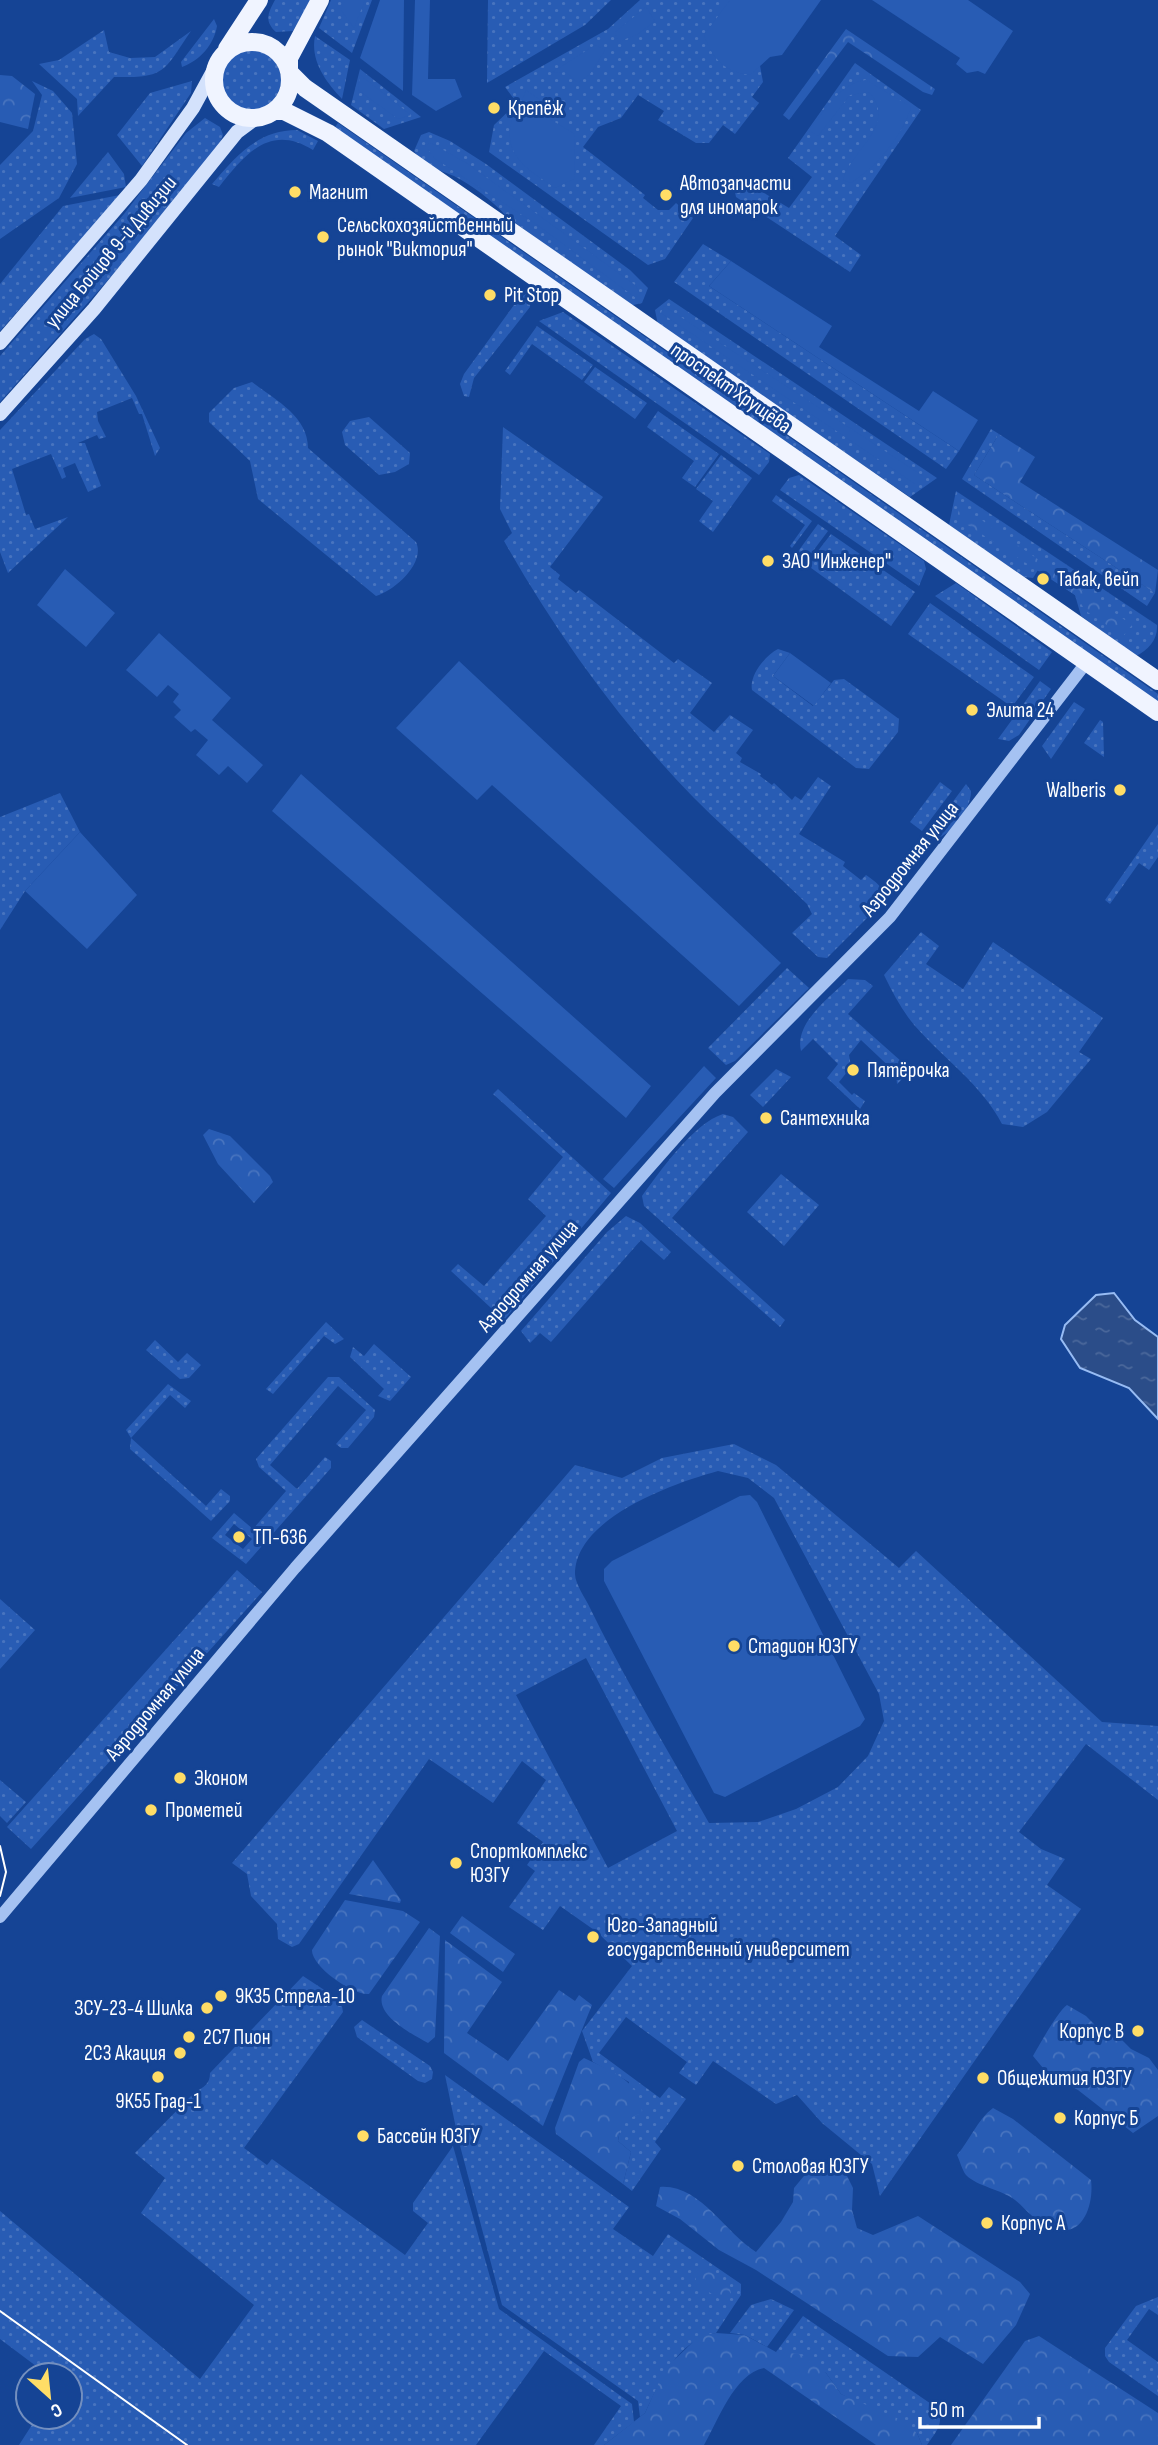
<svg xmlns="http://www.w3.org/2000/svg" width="1158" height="2445" viewBox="0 0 1158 2445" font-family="'Sofia Sans Condensed',sans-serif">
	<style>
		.grass { fill: url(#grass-dots); fill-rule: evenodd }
		.forest { fill: url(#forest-crowns) }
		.garden { fill: #285cb4 }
		.water { fill: url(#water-ripples); stroke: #97bcf4; stroke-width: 2 }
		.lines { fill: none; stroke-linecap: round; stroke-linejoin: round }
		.tertiary { stroke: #a5c2f2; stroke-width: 12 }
		.secondary { stroke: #d4e2fc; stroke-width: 14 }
		.primary { stroke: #f0f4ff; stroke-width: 18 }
		.tram { stroke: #fff; stroke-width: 2 }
		.poi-dot { fill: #fd6; stroke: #154495; stroke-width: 2.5 }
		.labels { text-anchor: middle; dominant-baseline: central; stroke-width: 6; stroke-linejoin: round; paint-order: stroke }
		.poi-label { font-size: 21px; fill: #fff; stroke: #154495; text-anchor: start }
		.street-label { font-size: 21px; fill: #fff; stroke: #154495 }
	</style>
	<defs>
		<pattern id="grass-dots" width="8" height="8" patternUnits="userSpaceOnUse" patternTransform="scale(1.75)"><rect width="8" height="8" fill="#285cb4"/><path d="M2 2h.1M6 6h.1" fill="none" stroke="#4874bf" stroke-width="1.8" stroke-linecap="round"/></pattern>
		<pattern id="forest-crowns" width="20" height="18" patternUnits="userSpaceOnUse" patternTransform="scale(1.75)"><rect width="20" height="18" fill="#285cb4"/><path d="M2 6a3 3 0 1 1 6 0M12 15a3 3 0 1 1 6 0" fill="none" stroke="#4874bf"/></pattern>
		<pattern id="water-ripples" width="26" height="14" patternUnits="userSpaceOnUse" patternTransform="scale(1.75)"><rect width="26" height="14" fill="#2b4d89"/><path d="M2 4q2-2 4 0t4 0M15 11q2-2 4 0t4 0" fill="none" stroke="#4b689b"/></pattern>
	</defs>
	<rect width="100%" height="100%" fill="#154495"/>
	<!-- grass -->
	<path class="grass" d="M275,0H311L293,31L276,32C264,21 268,13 275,0Z
		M331,0H372L352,53L319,28Z
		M488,0H611L585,25L487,83Z
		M640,0H748L763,82L752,97L759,103L735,134L723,125L709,143H696L658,120L664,111L638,95L621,118L598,127L583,147L645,195L643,198L658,210H669L676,203L693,218L665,259L648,265L489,152L494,125L517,103L505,87L608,29Z
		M214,19L217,26C214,45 199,61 182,67L181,62Z
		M104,30L109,52L130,58L155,57L191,31C163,72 166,78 114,77L78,116L77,99L39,64L59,60Z
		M315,36L350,60L342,99C326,82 310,61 315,36Z
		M221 80a30 30 0 1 1 60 0a30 30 0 1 1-60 0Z
		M855,63L921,110L835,236L861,255L850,272L736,197L735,192L749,184L789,208L812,177L788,158Z
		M360,69L421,117L384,129L351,105Z
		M32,81L53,91L72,113L77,164L59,198L0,239V165L33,131L42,95Z
		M192,81L191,93L142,166L117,135L150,93Z
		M205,118L220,127L223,135L219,145L115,272L0,402V356L124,214L186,133Z
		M338,123L1158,694V702L333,130Z
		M297,130L318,141L313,150C270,123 245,154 219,187L212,184C236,156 258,130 297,130Z
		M429,132L450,141L486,164L630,270L648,288L642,303L629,306L506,216C493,201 472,185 454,176C437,169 424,167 414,151L421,135Z
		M108,152L124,174L126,187L70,198Z
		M120,195L0,331V284L63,206Z
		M703,244L731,261L709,286L959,451L946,469L674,282Z
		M527,293L531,295L530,307L474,378L469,397L464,396L460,384L464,374L519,298Z
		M669,299L937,478L910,497L658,325L655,310Z
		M563,312L770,454L769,462L759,475L539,321Z
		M537,326L593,365L582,380L532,344L510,375L505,371Z
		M94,334L101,339L136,396L160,448L155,456L142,414H139L132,398L97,412L98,421L106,437L99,439L97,435L78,443H85L101,486L88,492L75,463L63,468L66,477L62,479L51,454L12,469L26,515L29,514L35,529L68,517L8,573L0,552V430L85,339Z
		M595,367L647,403L635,419L584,382Z
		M252,382C275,400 308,416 308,448L416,542C426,563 394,591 376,596L258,499L250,461L209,422V413L234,388Z
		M658,411L719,454L695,487L682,478L694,461L647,427Z
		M369,417L410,453L409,464L395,472L379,475L345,445L342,432L350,421Z
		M503,427L603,497L550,567L560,575L558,579L576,593L579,590L674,663L678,659L712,683L690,713L714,732L730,715L753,730L736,753L742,758L740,762L761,774L760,776L772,785L774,783L792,800L795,796L801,800L818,777L831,786L799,834L845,862L843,866L861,880L866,875C877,883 885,887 883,902L827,958L818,957L792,933L812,914L807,904C770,868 730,834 694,798C619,721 556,633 504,541L512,533L500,509Z
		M991,429L999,434L974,475L1155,593L1147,606L962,479Z
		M721,455L752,478L713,532L699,521L713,501L696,489Z
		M799,475L924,561L926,569L919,586L780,490L789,478Z
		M956,491L1157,625C1158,640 1148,650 1136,656L1081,616L1075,595L1038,570L1033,578L1024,577L949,525Z
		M776,495L812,521L792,548L790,546L805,525L772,501Z
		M818,524L828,531L804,563L794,557Z
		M831,534L915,592L891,626L807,565Z
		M956,583L1052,652L1039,670L935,596Z
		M930,603L1034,677L1012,707L908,634Z
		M778,649L790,653L773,676L813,706L834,680L844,679L899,719L898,732L869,769L856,768L752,690C749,675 766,655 778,649Z
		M1040,681L1051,689L1019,735L1009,741L998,739Z
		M1074,702L1085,709L1051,759L1042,746Z
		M1100,720L1103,722L1104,757L1084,743Z
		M940,782L952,791L922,831L910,822Z
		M966,784L971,791C972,809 945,846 926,838Z
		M60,793L80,832L25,891L0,930V817Z
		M1158,824V857L1149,870L1139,863L1110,904L1105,900Z
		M921,932L939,946L926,964L963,989L993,942L1103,1018L1079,1052L1091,1059L1047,1112L1023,1127L1002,1124C982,1085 944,1059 915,1026C902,1011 893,993 884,975Z
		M787,968L809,988L735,1061L726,1065L708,1048Z
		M848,979L865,980L873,986L848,1014L911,1070L897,1084L896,1073L861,1040L849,1055L851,1067L839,1082L852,1095L854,1093L865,1101L860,1109L827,1078L838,1064L813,1039L801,1051C794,1022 831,997 848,979Z
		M776,1069L791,1077L763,1107L750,1095Z
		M498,1089L611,1193L504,1320L451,1271L458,1264L484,1286L546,1216L528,1199L563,1157L493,1094Z
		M723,1114L733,1117L748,1132L672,1218L785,1320L780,1327L644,1206L642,1196C660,1171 694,1123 723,1114Z
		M781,1174L819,1205L784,1246L747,1212Z
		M626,1216L640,1223L671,1252L664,1260L641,1240L551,1342L540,1333L530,1343L521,1331L607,1232Z
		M326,1322L344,1339L335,1344L324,1336L273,1394L266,1389Z
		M155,1340L178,1362L187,1353L201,1365L189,1378L180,1379L146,1350Z
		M374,1344L411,1377L390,1401L378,1396L384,1389L350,1357L353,1347L364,1356Z
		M328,1377H339L375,1410L374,1417L348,1448H341L336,1444L366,1410L338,1386L270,1465L297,1489L325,1457L331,1461V1468L246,1564L212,1538L234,1513L253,1529L286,1491L259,1467L256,1459ZM234,1524L252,1539L243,1549L225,1535Z
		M168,1384L191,1401L185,1408L170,1395L131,1438L206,1506L221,1489L230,1496V1501L211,1521L130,1449L131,1438L126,1430Z
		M734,1444L776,1465L899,1568L916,1551L1102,1722L1158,1726V1800L1086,1744L1019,1832L1041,1849L1065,1859L1047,1885L1081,1909L880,2196L872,2164L822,2123L797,2095L776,2104L713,2061L696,2085L679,2073L687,2062L626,2017L599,2053L660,2098L669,2087L686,2099L655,2142L661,2149L632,2191L623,2184L631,2152L618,2141L629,2082L593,2062L582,2031L632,1966L597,1932L560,1906L543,1930L509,1907L535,1871L527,1865L543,1842L517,1823L546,1780L522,1761L493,1803L429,1759L299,1944L292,1947L278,1939L277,1924L251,1896L247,1874L232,1863L575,1465L622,1478L662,1458ZM718,1471L748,1478L774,1498L879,1694L884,1721L868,1756L838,1787L796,1809L758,1822L709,1823C669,1752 626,1682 590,1608C586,1599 575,1584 575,1574C575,1518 674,1483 718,1471ZM586,1658L677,1831L608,1868L516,1695Z
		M237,1570L262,1592L31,1849L7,1827Z
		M0,1599L35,1630L0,1669Z
		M0,1780L26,1802L7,1823L0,1816Z
		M303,1976L341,2001L343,2012L244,2148L267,2165L272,2159L405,2255L428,2223L413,2211V2203L453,2146L499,2309L632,2404L634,2422L604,2445H594L621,2406L544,2351L476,2445H19L37,2417H70V2375H48L0,2339V2211L200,2379L254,2305L141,2213L165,2178L135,2153L195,2092C204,2087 210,2084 210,2073Z
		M362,2020L430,2066L433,2072L432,2079L425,2083L418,2081L357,2037L354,2027Z
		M445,2075L629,2207L613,2229L653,2256L668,2234L741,2284V2295L716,2333C677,2341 661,2379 645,2413L640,2417L638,2401L502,2305L458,2138Z
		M1158,2297V2315L1149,2309L1127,2340L1158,2362V2396L1109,2362L1105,2356V2348L1136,2306Z
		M771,2299L794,2310L767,2347L745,2335L730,2333L751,2305Z
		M803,2316L937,2408C945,2423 936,2432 927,2445H922L917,2433L841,2394L826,2373L776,2352Z"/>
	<!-- forest -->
	<path class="forest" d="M846,29L935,89L932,95L923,92L848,42L789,120L783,115Z
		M0,75L12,76L35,94L28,129L0,122Z
		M999,434L1035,457L1020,482L1158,570L1155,593L974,475Z
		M960,505L1132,625L1123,636L1086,611L1075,595L957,518Z
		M209,1129L230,1136L270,1176L273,1182L254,1203L218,1164L203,1135Z
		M373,1860L401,1900L400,1903L349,1894Z
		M345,1900L403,1911L420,1922L369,1994C353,1996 311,1966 312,1950Z
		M462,1916L515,1954L503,1972L450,1933Z
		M429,1928L440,1936L435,2037L428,2043C412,2034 377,2016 382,1996Z
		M445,1940L502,1982L467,2033L508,2061L559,1990L575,2001L579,1995L592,2005L543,2126L444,2053Z
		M1067,2005L1086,2016L1100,2030L1119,2037L1131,2049L1149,2058L1158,2070V2116L1133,2133L1078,2090L1048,2074L1033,2056C1040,2044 1058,2011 1067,2005Z
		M584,2058C609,2070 642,2081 642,2113C627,2118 620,2125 618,2141L631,2152L623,2184L556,2134L555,2128L579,2062Z
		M993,2108L1013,2119L1091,2180C1094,2203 1084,2239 1053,2229C1037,2224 1027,2210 1015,2200C1001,2189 978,2187 966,2175C962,2170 960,2161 957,2155C970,2140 977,2120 993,2108Z
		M828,2164L844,2170L853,2188L852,2210L857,2228L873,2235L918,2216L1020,2282L1030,2294L1016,2325L983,2364L940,2337L918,2357L888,2356L756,2270L719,2250L680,2219L656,2206L660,2187C700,2184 725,2233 756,2252L781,2222L793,2202L794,2188L813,2165Z
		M704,2265L729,2286L731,2293L721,2300L698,2285L693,2272Z
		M716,2333L745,2335L776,2352L800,2354L826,2373L841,2394L899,2419L917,2433L922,2445H876L764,2368C734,2374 718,2421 704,2445H604L645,2413L665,2369L699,2336Z
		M1039,2336L1158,2413V2445H951L1025,2341Z"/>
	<!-- garden -->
	<path class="garden" d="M346,0H365L354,28L341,10Z
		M380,0H404L403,91L360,58Z
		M415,0H430L428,79H455L462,97L436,111L412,95Z
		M730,0H821L782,55L770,57L750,75C724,71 713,60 704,35Z
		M872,0H968L1013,31L985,74L978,71L967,73L956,64L960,58Z
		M646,7L655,21L638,34L618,42L615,32Z
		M595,45L605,50L590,74L578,83L566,72L551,73Z
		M360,75L411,115L398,119L358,90Z
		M866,80L911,107C903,136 876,167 851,183L843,180C852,149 898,124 869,92L850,95L818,136L808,130C825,112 839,83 866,80Z
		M526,90L539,99L548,118L575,134L574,179L555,188C534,173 507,160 510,130C511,116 522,103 526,90Z
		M431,143L468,164L635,285L639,292L636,298L536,224L434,158L425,145Z
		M731,261L832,326L819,347L919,411L933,391L978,420L959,451L709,286Z
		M664,306L923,476L915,484L661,313Z
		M65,569L115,613L86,647L37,605Z
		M159,633L231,698L212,720L263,765L247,783L228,766L219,775L196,755L208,740L195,729L191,732L174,717L181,710L173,702L179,694L168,685L157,697L126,670Z
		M790,653L831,683L814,706L773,676Z
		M459,661L781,963L739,1006L492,785L477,800L396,728Z
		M301,774L651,1086L626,1118L272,811Z
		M80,832L137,895L87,949L25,891Z
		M704,1066L716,1078L614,1188L603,1179Z
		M750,1495L757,1502L865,1719L860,1726L725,1797L714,1793L604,1581V1569L612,1561L740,1496Z"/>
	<!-- water -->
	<path class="water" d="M1114,1293L1135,1320L1158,1337V1419L1129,1388L1080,1368L1061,1339L1065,1325L1096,1295Z"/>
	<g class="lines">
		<!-- tertiary -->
		<path class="tertiary" d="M0,1917L295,1568L715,1093L890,917L1086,663"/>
		<!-- secondary -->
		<path class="secondary" d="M0,343L141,180L193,108L218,62
			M0,414L94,309L237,132L256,118"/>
		<!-- primary -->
		<path class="primary" d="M214 80a38 38 0 1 1 76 0a38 38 0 1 1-76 0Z
			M227,49L259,0
			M289,72L305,88L1158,681
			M289,72V58L320,0
			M274,111H284L328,133L1158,712"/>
		<!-- tram -->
		<path class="tram" d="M0,1846L6,1872L0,1896
			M0,2311L187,2445"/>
	</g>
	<!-- markers -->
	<g class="poi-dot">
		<circle cx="494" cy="108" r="7"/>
		<circle cx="295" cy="192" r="7"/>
		<circle cx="666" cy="195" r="7"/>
		<circle cx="323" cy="237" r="7"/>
		<circle cx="490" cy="295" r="7"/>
		<circle cx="768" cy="561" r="7"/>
		<circle cx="1043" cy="579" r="7"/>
		<circle cx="972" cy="710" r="7"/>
		<circle cx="1120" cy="790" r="7"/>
		<circle cx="853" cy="1070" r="7"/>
		<circle cx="766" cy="1118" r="7"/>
		<circle cx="239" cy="1537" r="7"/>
		<circle cx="734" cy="1646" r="7"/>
		<circle cx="180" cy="1778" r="7"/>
		<circle cx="151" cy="1810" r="7"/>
		<circle cx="456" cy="1863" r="7"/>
		<circle cx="593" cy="1937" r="7"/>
		<circle cx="221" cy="1996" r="7"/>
		<circle cx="207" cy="2008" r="7"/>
		<circle cx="1138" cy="2031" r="7"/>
		<circle cx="189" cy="2037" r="7"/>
		<circle cx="180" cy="2053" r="7"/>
		<circle cx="158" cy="2077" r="7"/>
		<circle cx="983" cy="2078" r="7"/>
		<circle cx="1060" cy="2118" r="7"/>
		<circle cx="363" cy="2136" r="7"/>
		<circle cx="738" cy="2166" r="7"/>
		<circle cx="987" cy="2223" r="7"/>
	</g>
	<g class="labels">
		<!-- poi labels -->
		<g class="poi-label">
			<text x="508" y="108">Крепёж</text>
			<text x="680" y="183">Автозапчасти<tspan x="680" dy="24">для иномарок</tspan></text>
			<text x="309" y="192">Магнит</text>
			<text x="337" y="225">Сельскохозяйственный<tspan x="337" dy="24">рынок "Виктория"</tspan></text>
			<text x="504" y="295">Pit Stop</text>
			<text x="782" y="561">ЗАО "Инженер"</text>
			<text x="1057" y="579">Табак, вейп</text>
			<text x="986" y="710">Элита 24</text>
			<text x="1106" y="790" text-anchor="end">Walberis</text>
			<text x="867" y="1070">Пятёрочка</text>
			<text x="780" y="1118">Сантехника</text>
			<text x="253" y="1537">ТП-636</text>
			<text x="748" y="1646">Стадион ЮЗГУ</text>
			<text x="194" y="1778">Эконом</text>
			<text x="165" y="1810">Прометей</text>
			<text x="470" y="1851">Спорткомплекс<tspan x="470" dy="24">ЮЗГУ</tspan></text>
			<text x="607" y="1925">Юго-Западный<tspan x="607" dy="24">государственный университет</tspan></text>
			<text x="235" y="1996">9К35 Стрела-10</text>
			<text x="193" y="2008" text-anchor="end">ЗСУ-23-4 Шилка</text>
			<text x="1124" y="2031" text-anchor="end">Корпус В</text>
			<text x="203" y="2037">2С7 Пион</text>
			<text x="166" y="2053" text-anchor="end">2С3 Акация</text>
			<text x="997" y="2078">Общежития ЮЗГУ</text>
			<text x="158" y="2101" text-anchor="middle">9К55 Град-1</text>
			<text x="1074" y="2118">Корпус Б</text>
			<text x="377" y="2136">Бассейн ЮЗГУ</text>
			<text x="752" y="2166">Столовая ЮЗГУ</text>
			<text x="1001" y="2223">Корпус А</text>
		</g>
		<!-- street labels -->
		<g class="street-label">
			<text transform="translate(111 252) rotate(-50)">улица Бойцов 9-й Дивизии</text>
			<text transform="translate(731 388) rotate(35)">проспект Хрущёва</text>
			<text transform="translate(910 859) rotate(-51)">Аэродромная улица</text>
			<text transform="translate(528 1276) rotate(-49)">Аэродромная улица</text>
			<text transform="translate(155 1704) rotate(-50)">Аэродромная улица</text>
		</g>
	</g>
	<!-- north arrow -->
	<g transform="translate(49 2396) rotate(153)"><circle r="33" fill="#154495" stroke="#738fbf" stroke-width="2"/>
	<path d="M0-5L12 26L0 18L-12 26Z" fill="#ffdd66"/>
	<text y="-10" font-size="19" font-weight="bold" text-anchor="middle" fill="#ffffff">С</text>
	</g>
	<!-- scale -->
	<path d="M920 2417v10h119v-10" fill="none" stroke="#ffffff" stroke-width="3.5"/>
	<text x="930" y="2417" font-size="21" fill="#ffffff" stroke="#154495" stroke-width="5" paint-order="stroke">50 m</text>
</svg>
